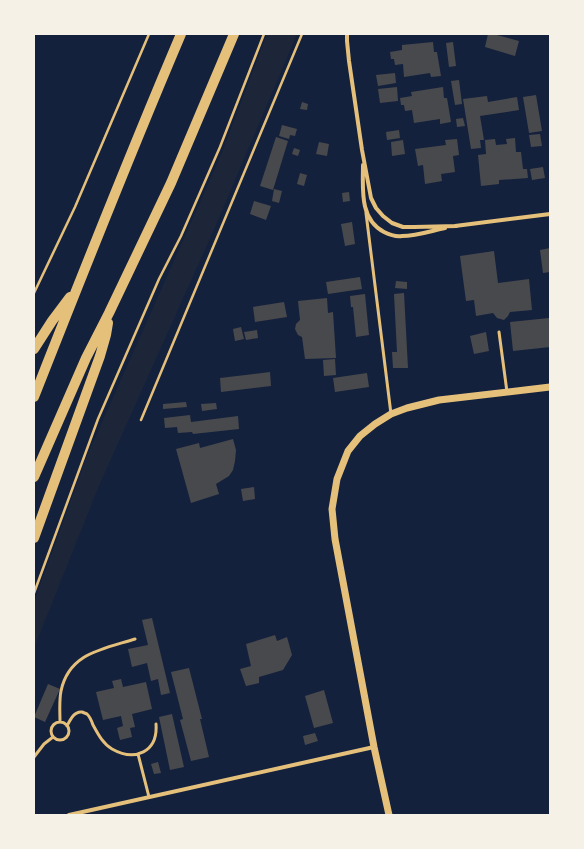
<svg xmlns="http://www.w3.org/2000/svg" width="584" height="849" viewBox="0 0 584 849" font-family="'IBM Plex Serif',serif">
	<style>
		.green { fill: #1d2539 }
		.building { fill: #48494c }
		.lines { fill: none; stroke-linecap: round; stroke-linejoin: round }
		.path { stroke: #e5c07b; stroke-width: 2.5 }
		.service { stroke: #e5c07b; stroke-width: 3 }
		.minor { stroke: #e5c07b; stroke-width: 4 }
		.tertiary { stroke: #e5c07b; stroke-width: 7 }
		.primary { stroke: #e5c07b; stroke-width: 10 }
	</style>
	<rect width="100%" height="100%" fill="#14213d"/>
	<!-- green -->
	<path class="green" d="M267,34H297L216,225L98,488L34,648V602L87,456L221,155Z"/>
	<!-- building -->
	<path class="building" d="M488,34H493L519,41L515,56L485,47Z
		M433,42L434,52H437L441,76L431,77L430,73L404,77L403,64L395,65L394,59H391L390,52L402,50V45Z
		M453,42L456,66L449,67L446,43Z
		M395,73L396,83L378,86L376,75Z
		M459,80L462,104L455,105L451,81Z
		M397,87L398,101L380,103L378,89Z
		M443,87L444,98H447L451,122L440,124V119L414,123L412,110L405,111L404,105H401L400,98L412,96L411,92Z
		M536,95L542,131L529,133L523,97Z
		M487,96L488,102L517,97L519,110L480,116L484,140H480L481,148L471,149L463,99Z
		M302,102L308,104L307,110L300,109Z
		M463,118L465,126L457,127L456,119Z
		M282,125L297,129L295,136L290,135L289,139L279,136Z
		M399,130L400,138L387,140L386,132Z
		M540,134L542,146L531,147L529,135Z
		M276,137L288,141L273,190L260,186Z
		M515,138L516,152H521L523,169H527L528,178L499,180V184L481,186L478,155L486,154L485,140L495,139L496,145L507,144L506,139Z
		M457,139L459,155L453,156L455,172L441,174L442,181L425,184L423,165L418,166L415,149L446,145L445,140Z
		M403,140L405,154L392,156L391,142Z
		M319,142L329,144L327,156L316,154Z
		M294,148L300,150L298,156L292,154Z
		M543,167L545,178L532,180L530,169Z
		M300,173L307,175L304,186L297,184Z
		M274,189L282,191L279,203L272,201Z
		M349,192L350,201L343,202L342,193Z
		M254,201L271,206L266,220L250,214Z
		M352,222L355,244L345,246L341,224Z
		M550,248V272L543,273L540,250Z
		M494,251L498,283L529,279L532,310L510,312L508,316L504,320L497,318L493,313L476,316L474,300L466,301L460,256Z
		M360,277L362,289L328,294L326,282Z
		M396,281L407,282V289L395,288Z
		M404,293L408,368H393L392,352H397L394,294Z
		M365,294L369,335L356,337L353,307H351L350,296Z
		M327,298L328,313L333,312L336,358L305,359L302,337L298,335L295,329L296,324L300,320L298,301Z
		M284,302L287,317L255,322L253,307Z
		M549,318L550,347L513,351L510,322Z
		M241,327L244,339L235,341L233,329Z
		M257,330L258,338L246,340L244,332Z
		M486,332L489,351L474,354L470,336Z
		M335,359L336,375L324,376L323,360Z
		M270,372L271,386L221,392L220,378Z
		M367,373L369,387L335,392L333,378Z
		M186,402L187,407L163,409V404Z
		M216,403L217,409L202,411L201,404Z
		M190,415L191,422L238,416L239,429L193,434L192,432L178,433L177,427L165,428L164,418Z
		M233,439L236,450L235,461L233,470L229,476L216,484L219,494L191,503L176,449L199,443L200,448Z
		M254,487L255,499L243,501L241,489Z
		M152,618L170,693L161,695L158,679L151,681L147,663L132,667L128,649L148,645L142,620Z
		M275,635L277,641L287,637L292,655L283,670L259,677V683L246,686L240,669L251,666L246,644Z
		M189,668L202,719H200L209,757L191,761L180,720L183,719L171,672Z
		M121,679L123,687L146,682L152,709L132,714L135,727L130,728L132,737L120,740L117,728L123,726L121,716L103,720L96,692L114,688L112,681Z
		M48,684L60,689L45,722L34,717Z
		M324,690L333,723L314,728L305,696Z
		M172,714L184,767L170,770L159,717Z
		M315,733L318,741L305,745L303,736Z
		M158,762L161,773L154,774L151,764Z"/>
	<g class="lines">
		<!-- path -->
		<path class="path" d="M34,293L75,207L149,34
			M141,420L302,34
			M34,593L98,419L159,279L181,236L220,147L264,34"/>
		<!-- service -->
		<path class="service" d="M366,213L391,414
			M499,332L507,392
			M60,722C60,712 59,701 61,691C69,653 103,649 135,639
			M51 731a9 9 0 1 1 18 0a9 9 0 1 1-18 0Z
			M67,726C70,720 74,711 82,712C82,712 87,714 87,714C90,717 92,722 93,725C98,734 103,744 112,749C135,762 158,752 156,724
			M138,754L149,797
			M34,757L44,744L53,737"/>
		<!-- minor -->
		<path class="minor" d="M347,34V41L349,61L362,150L371,198L376,208L383,216L392,223L403,227H414L457,226
			M363,165C363,188 359,219 384,232C390,235 396,237 402,236C416,236 431,231 445,228
			M455,226L550,214
			M69,815L374,747"/>
		<!-- tertiary -->
		<path class="tertiary" d="M389,815L374,747L335,539L332,509L337,479L348,451L360,436L375,424L391,414L407,408L439,400L550,387"/>
		<!-- primary -->
		<path class="primary" d="M34,349L52,321L70,297
			M34,397C82,275 130,154 181,34
			M34,477L86,358L109,313L171,183L234,34
			M34,538L100,356L106,335L108,323"/>
	</g>
	<!-- border -->
	<rect width="584" height="849" fill="none" stroke="#f6f1e7" stroke-width="70"/>
</svg>
